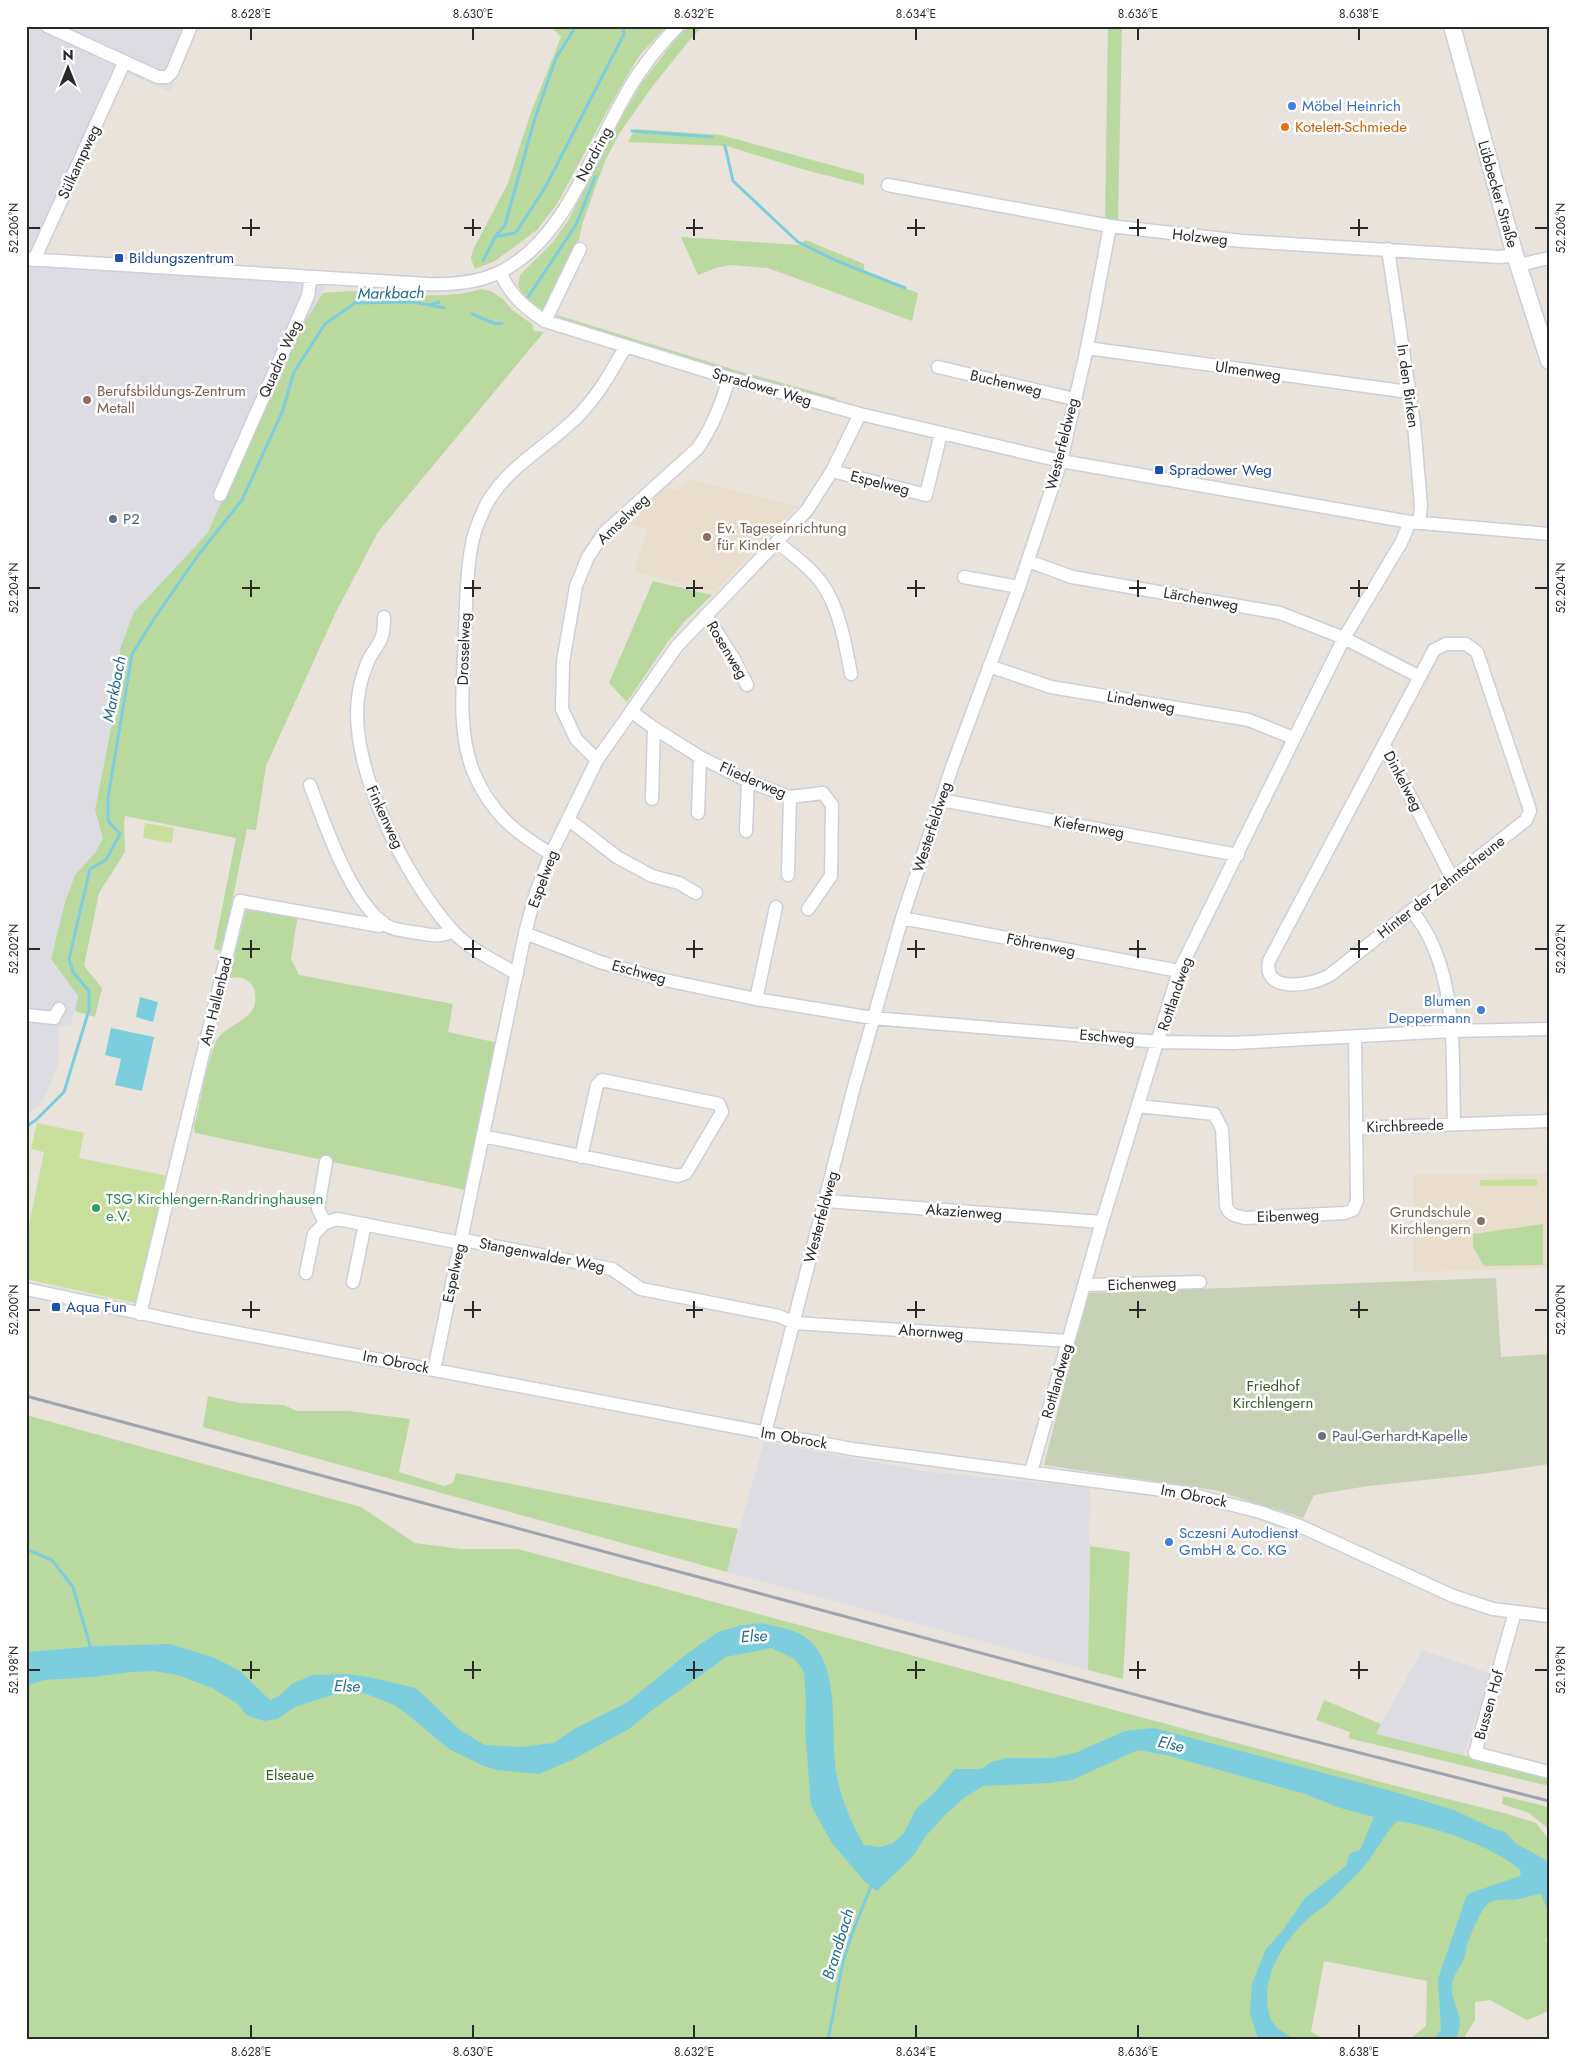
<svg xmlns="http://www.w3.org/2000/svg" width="1575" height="2065" viewBox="0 0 1575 2065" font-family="Jost,sans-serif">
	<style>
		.industrial { fill: #dddce3 }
		.education { fill: #e9dece }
		.green { fill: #b9d99f }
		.cemetery { fill: #c6d1b6 }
		.pitch { fill: #c9df9c }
		.water { fill: #7ccedf }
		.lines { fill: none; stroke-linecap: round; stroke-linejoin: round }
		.stream { stroke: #7ccedf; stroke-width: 3 }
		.minor-casing { stroke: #cbcfd9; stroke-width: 15 }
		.tertiary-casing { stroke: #cbcfd9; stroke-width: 19 }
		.minor { stroke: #fff; stroke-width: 12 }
		.tertiary { stroke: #fff; stroke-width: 16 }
		.rail { stroke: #a0a4b1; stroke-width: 3 }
		.ticks { fill: none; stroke: #292929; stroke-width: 2 }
		.shop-dot { fill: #3f7fe0; stroke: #fff; stroke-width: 2 }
		.food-dot { fill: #e8710a; stroke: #fff; stroke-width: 2 }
		.transit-dot { fill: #1a4fb4; stroke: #fff; stroke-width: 2 }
		.education-dot { fill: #8d6e63; stroke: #fff; stroke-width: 2 }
		.service-dot { fill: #5c6f8a; stroke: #fff; stroke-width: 2 }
		.leisure-dot { fill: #2e9e5b; stroke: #fff; stroke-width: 2 }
		.worship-dot { fill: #6b7280; stroke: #fff; stroke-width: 2 }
		.labels { text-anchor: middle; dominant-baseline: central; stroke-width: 5; stroke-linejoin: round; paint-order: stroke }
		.shop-label { font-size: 15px; fill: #366cbe; stroke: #fff; text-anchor: start }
		.food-label { font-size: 15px; fill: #c56008; stroke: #fff; text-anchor: start }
		.street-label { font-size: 15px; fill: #292929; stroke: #fff }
		.transit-label { font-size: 15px; fill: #164399; stroke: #fff; text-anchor: start }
		.education-label { font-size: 15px; fill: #785e54; stroke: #fff; text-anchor: start }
		.service-label { font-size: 15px; fill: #4e5e75; stroke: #fff; text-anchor: start }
		.leisure-label { font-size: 15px; fill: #27864d; stroke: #fff; text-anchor: start }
		.park-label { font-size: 15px; fill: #345c22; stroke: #fff }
		.worship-label { font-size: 15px; fill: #5b616d; stroke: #fff; text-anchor: start }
		.water-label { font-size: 16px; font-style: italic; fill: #1e6e88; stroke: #fff }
		.neatline { fill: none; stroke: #292929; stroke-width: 2 }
		.ticks-label { font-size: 12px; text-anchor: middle; fill: #292929 }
	</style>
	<rect width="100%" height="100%" fill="#e9e3dc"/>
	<!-- industrial -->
	<path class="industrial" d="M26,26H199L170,92L125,72L50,237L45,267L324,285L323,293L301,328L207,534L135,612L120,649L115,708L95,810L103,838L95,853L75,875L65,902L51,959L78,996L71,1025L59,1028L58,1065L43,1101L26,1116Z
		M764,1442L923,1471L1090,1488L1088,1670L727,1572Z
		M1422,1650L1492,1674L1463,1755L1376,1734Z"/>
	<!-- education -->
	<path class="education" d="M690,479L798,506L715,592L634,572L647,530L628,523L665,488L677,491Z
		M1549,1173V1268L1413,1272V1174Z"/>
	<!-- green -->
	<path class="green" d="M551,26H667L639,56L611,104L557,204L537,230L495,261L475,269L471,259L473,250L508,183L530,115L561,37Z
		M689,26H703L688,42L652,87L619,134L605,161L583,222L576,251L546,313L533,306L521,296V291L518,285L520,275L552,243L568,221L614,130L642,82L679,35Z
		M1108,26H1122L1118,223L1105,222Z
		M635,129L721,135L864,174V185L798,168L727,146L628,142Z
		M681,237L798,245L806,240L864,264V273L918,293L912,321L768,268L731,265L716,268L698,275Z
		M480,289L491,291L503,299L512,310L532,324L534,331L544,332L378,532L336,612L266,766L256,830L247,829L222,951L214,949L236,838L125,816L124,823L125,852L99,893L84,966L102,988L95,1017L75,1011L78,996L51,959L65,902L75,875L95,853L103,838L95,810L115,708L120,649L134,612L207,534L301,328L323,293C334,292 346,291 357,291C398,291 440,302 480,289Z
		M557,315L735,370L837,398L835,401L734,375L555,318Z
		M653,581L712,595L684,622L667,643L627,702L609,683Z
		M247,906L298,914L291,959L299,975L453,1004L448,1032L498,1043L466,1190L195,1133L194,1127C201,1100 205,1070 215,1044C223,1022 260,1023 255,993C255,988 250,981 244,979C239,977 235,977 229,978Z
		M1543,1224V1265L1484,1266L1473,1247V1234Z
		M208,1396L240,1403L284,1405L297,1411H349L410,1419L399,1472L444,1486L453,1483L456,1473L738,1529L727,1572L203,1427Z
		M26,1415L361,1507L415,1543L461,1549H518L1392,1785L1504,1813L1536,1823L1549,1840V1939H1545L1549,1943V2011L1527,2020L1490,2000L1475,2002V2020L1463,2039H1410L1426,2026L1427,1981L1324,1961L1311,2032L1325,2039H26Z
		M1090,1546L1130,1552L1123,1679L1088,1670Z
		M1324,1700L1381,1724L1376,1734L1549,1776V1786L1348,1738L1350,1732L1316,1720Z
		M1503,1796L1549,1807V1829L1529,1813L1502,1804Z"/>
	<!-- cemetery -->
	<path class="cemetery" d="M1496,1278L1501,1357L1549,1354V1464L1481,1474L1368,1486L1314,1495L1303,1518L1214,1490L1044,1465L1088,1293Z"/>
	<!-- pitch -->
	<path class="pitch" d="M145,823L174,828L172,843L143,838Z
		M37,1123L84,1133L79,1158L168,1176L141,1289L135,1303L26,1279V1240L44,1152L31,1149Z
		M1537,1179V1186H1480V1180Z"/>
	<!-- water -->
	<path class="water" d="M140,997L158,1002L153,1022L136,1017Z
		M111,1028L154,1037L142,1091L115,1085L121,1059L105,1055Z
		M762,1623C777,1627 800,1630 811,1642C841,1672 830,1732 836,1771C840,1797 851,1822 864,1845L880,1847L893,1843L904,1833L916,1809L933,1794L955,1769H981L992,1762L1007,1758H1052L1075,1753L1125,1731L1154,1728L1388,1790L1454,1810L1492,1828L1505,1832L1515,1843L1544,1859L1549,1864V1914L1541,1894C1533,1895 1526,1898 1518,1899C1510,1901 1499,1898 1491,1902C1482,1905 1471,1935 1467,1944C1466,1949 1466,1955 1464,1959C1458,1971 1451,1977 1452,1991C1454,2010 1467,2019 1455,2039H1434L1441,2030L1438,1979L1466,1897L1470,1893L1520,1876L1521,1871C1497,1847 1430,1825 1397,1821C1383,1835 1375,1855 1361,1870C1349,1882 1338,1894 1326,1905C1321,1909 1315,1912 1311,1916C1289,1935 1266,1968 1267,1998C1268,2022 1274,2027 1294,2039H1258L1250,2013L1252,1983L1266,1949L1283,1930L1305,1898L1346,1866L1349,1854L1360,1850L1374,1817L1340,1808L1305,1794L1166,1755L1138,1750L1072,1780L1048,1783L983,1786L964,1798L945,1815L926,1836L913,1856L877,1891L865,1882L831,1842L811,1805L805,1730L806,1703L804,1672L795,1659L771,1648L726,1657L651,1711L629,1729L572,1760L539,1774L497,1770L484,1766L449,1749L407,1714L394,1705L364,1693L347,1691L326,1697L295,1707L277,1719L264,1721L246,1715L238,1704L212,1688L178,1675L153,1671L132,1672L92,1677L44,1680L26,1686V1652L99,1646L170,1644L215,1658L240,1671L270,1700L279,1696L292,1684L312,1675L347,1674L368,1677L416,1688L460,1730L485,1745L520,1747L554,1743L574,1729L628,1702L688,1653L718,1632L742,1625Z"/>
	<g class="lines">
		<!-- stream -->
		<path class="stream" d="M632,131L712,137
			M725,146L733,181L798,242L837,261L905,288
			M495,237L515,233L517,231L546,186L624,34L623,26
			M483,261L495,237L505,225L535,118L556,58L576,26
			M528,297L576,225L595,177
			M430,305L444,308
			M472,314L496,324L502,323
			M26,1127L37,1119L64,1092L89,1010V991L73,972L69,959L90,869L106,860L120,834L108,821V798L132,654L156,616L199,554L242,500L283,410L294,372L325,324L355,303L411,302L430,305L439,302
			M26,1549L52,1560L73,1587L91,1649
			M828,2039C834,2014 837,1988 843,1963C850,1936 861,1910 872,1884"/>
		<defs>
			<path id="minor" d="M47,26L158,77H167L172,72L191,26
				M888,185L1110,226L1242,241L1500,257L1515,255
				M1388,249L1414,424L1421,506L1419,523
				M26,259L427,284C453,285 479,283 502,271C572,235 596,135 639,73C650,57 664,40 678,26
				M34,260L124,63
				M1519,265L1549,258
				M500,272C511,296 524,307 545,321L729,378L860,414L1061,461L1410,522L1549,534
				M545,321L580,249
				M1087,348L1409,392
				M938,367L1074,399
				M832,471L926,495L941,433
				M220,495L308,296L311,277
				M777,542C793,555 811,568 823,585C839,608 846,646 851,674
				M1028,561L1072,577L1280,613L1344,638L1420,677
				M964,577L1019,587
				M706,615L734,659L747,685
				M384,617C384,623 384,630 382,636C380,644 373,651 369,659C365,668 361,681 359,691C346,763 405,877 451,929C468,949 495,961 517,974
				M1446,644H1466L1477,652L1528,804L1530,811L1526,820L1330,975C1312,986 1262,994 1269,961L1434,650Z
				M989,666L1051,687L1249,720L1293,738
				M632,712L654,728L700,757L748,781L790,797L823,793L832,805L831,876L808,909
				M1384,745L1452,878
				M597,760L576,739L562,709L563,662L576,586L588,557L604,533L698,448C713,426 722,403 729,378
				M310,785C325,824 350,901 386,925C395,931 408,931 419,933C431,935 441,938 452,931
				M652,799L654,728
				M941,800L1238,855
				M698,813L700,757
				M568,819L617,857L652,876L679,883L696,893
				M746,831L748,781
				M551,854C514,832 490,812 473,771C457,729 463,680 465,636C466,607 466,577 471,549C473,534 480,517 487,503C509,465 547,447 577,417C598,396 611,372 626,346
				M788,875L790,797
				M1412,911C1459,968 1452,1054 1454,1124
				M902,918L1179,971
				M525,933L600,962L660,979L756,999L873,1018L1159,1042L1234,1043L1451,1031L1549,1029
				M756,999L776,907
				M26,1015L54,1018L59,1009
				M1138,1106L1214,1114L1222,1129L1226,1206C1229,1215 1236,1216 1245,1218L1345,1213L1353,1210L1357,1201L1355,1037
				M1357,1128L1549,1121
				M483,1136L678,1176L686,1173L722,1112L719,1104L602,1080L597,1085L581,1157
				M826,1201L1102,1222
				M325,1223L337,1219L461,1243L469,1241L612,1269L641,1289L779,1316L794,1323L1068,1341
				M306,1273L314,1234L325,1223L318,1209L326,1162
				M353,1282L365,1224
				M1084,1285L1200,1282
				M26,1289L191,1324L852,1449L1186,1493L1260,1512L1300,1526L1453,1596L1493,1609L1549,1616
				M140,1314L240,901L380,926L383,922
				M434,1370L525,933L536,892L551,854L597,760L677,646L807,510L832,471L860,414
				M765,1433L854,1087L902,918L952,767L1019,587L1061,461L1087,348L1110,226
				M1031,1472L1102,1222L1179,971L1344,638L1401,543L1410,522
				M1515,1612L1475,1753L1549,1772"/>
			<path id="tertiary" d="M1452,26L1515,255L1549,361"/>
		</defs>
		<!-- minor casing -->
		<use href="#minor" class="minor-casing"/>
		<!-- tertiary casing -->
		<use href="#tertiary" class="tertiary-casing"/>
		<!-- minor -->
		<use href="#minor" class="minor"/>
		<!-- tertiary -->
		<use href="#tertiary" class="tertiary"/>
		<!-- rail -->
		<path class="rail" d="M26,1396L1211,1715L1549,1801"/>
	</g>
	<!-- ticks -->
	<path class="ticks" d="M251,28V40M473,28V40M694,28V40M916,28V40M1138,28V40M1359,28V40M251,219V236M473,219V236M694,219V236M916,219V236M1138,219V236M1359,219V236M28,228H40M242,228H260M464,228H481M686,228H703M907,228H925M1129,228H1146M1350,228H1368M1535,228H1548M251,580V597M473,580V597M694,580V597M916,580V597M1138,580V597M1359,580V597M28,588H40M242,588H260M464,588H481M686,588H703M907,588H925M1129,588H1146M1350,588H1368M1535,588H1548M251,940V958M473,940V958M694,940V958M916,940V958M1138,940V958M1359,940V958M28,949H40M242,949H260M464,949H481M686,949H703M907,949H925M1129,949H1146M1350,949H1368M1535,949H1548M251,1301V1318M473,1301V1318M694,1301V1318M916,1301V1318M1138,1301V1318M1359,1301V1318M28,1310H40M242,1310H260M464,1310H481M686,1310H703M907,1310H925M1129,1310H1146M1350,1310H1368M1535,1310H1548M251,1661V1679M473,1661V1679M694,1661V1679M916,1661V1679M1138,1661V1679M1359,1661V1679M28,1670H40M242,1670H260M464,1670H481M686,1670H703M907,1670H925M1129,1670H1146M1350,1670H1368M1535,1670H1548M251,2025V2038M473,2025V2038M694,2025V2038M916,2025V2038M1138,2025V2038M1359,2025V2038"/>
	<!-- markers -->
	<g class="shop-dot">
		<circle cx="1292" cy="106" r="5"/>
		<circle cx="1481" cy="1010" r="5"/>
		<circle cx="1169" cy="1542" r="5"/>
	</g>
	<circle class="food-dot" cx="1285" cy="127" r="5"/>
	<g class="transit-dot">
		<rect x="114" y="253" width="10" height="10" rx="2.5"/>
		<rect x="1154" y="465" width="10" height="10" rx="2.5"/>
		<rect x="51" y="1302" width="10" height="10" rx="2.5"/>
	</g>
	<g class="education-dot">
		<circle cx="87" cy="400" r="5"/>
		<circle cx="707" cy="537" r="5"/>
		<circle cx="1481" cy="1221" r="5"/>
	</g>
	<circle class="service-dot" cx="113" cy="519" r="5"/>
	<circle class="leisure-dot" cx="96" cy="1208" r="5"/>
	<circle class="worship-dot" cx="1322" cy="1436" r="5"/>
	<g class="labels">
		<!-- shop labels -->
		<g class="shop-label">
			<text x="1302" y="106">Möbel Heinrich</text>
			<text x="1471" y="1001" text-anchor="end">Blumen<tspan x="1471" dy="17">Deppermann</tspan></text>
			<text x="1179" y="1533">Sczesni Autodienst<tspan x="1179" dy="17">GmbH &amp; Co. KG</tspan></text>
		</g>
		<!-- food labels -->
		<g class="food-label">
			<text x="1295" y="127">Kotelett-Schmiede</text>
		</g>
		<!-- street labels -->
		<g class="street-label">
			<text transform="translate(594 154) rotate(-62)">Nordring</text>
			<text transform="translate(79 162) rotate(-65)">Sülkampweg</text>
			<text transform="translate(1498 194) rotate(74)">Lübbecker Straße</text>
			<text transform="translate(1200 237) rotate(6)">Holzweg</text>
			<text transform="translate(280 359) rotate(-66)">Quadro Weg</text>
			<text transform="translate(1248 371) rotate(8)">Ulmenweg</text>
			<text transform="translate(1006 383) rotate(13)">Buchenweg</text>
			<text transform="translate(1408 386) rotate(82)">In den Birken</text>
			<text transform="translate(762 387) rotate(16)">Spradower Weg</text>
			<text transform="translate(1062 444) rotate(-76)">Westerfeldweg</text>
			<text transform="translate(880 483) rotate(14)">Espelweg</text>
			<text transform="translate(623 519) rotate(-44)">Amselweg</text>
			<text transform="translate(1201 599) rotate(10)">Lärchenweg</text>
			<text transform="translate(464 649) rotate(-88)">Drosselweg</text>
			<text transform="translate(727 650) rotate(59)">Rosenweg</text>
			<text transform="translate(1141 702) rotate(10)">Lindenweg</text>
			<text transform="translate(753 780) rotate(23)">Fliederweg</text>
			<text transform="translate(1403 781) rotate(62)">Dinkelweg</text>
			<text transform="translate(385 817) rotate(65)">Finkenweg</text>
			<text transform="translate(932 827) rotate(-72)">Westerfeldweg</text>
			<text transform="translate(1089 827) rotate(10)">Kiefernweg</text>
			<text transform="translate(543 879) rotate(-70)">Espelweg</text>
			<text transform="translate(1441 887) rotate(-38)">Hinter der Zehntscheune</text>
			<text transform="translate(1041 945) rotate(11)">Föhrenweg</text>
			<text transform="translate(639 972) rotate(15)">Eschweg</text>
			<text transform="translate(1175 994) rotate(-71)">Rottlandweg</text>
			<text transform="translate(216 1001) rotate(-76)">Am Hallenbad</text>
			<text transform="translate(1107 1037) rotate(5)">Eschweg</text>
			<text transform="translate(1405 1126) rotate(-2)">Kirchbreede</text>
			<text transform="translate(964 1212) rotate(4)">Akazienweg</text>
			<text transform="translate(1288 1216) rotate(-2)">Eibenweg</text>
			<text transform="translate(821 1217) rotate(-75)">Westerfeldweg</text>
			<text transform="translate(542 1255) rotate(11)">Stangenwalder Weg</text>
			<text transform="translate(454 1273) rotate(-78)">Espelweg</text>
			<text transform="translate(1142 1284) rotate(-2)">Eichenweg</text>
			<text transform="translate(931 1332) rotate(4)">Ahornweg</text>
			<text transform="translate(396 1362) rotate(11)">Im Obrock</text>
			<text transform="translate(1057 1381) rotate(-74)">Rottlandweg</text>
			<text transform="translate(794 1438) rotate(10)">Im Obrock</text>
			<text transform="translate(1194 1496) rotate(11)">Im Obrock</text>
			<text transform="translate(1489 1705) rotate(-74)">Bussen Hof</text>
		</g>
		<!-- transit labels -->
		<g class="transit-label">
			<text x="129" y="258">Bildungszentrum</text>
			<text x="1169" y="470">Spradower Weg</text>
			<text x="66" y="1307">Aqua Fun</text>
		</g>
		<!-- education labels -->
		<g class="education-label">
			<text x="97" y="391">Berufsbildungs-Zentrum<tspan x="97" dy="17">Metall</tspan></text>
			<text x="717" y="528">Ev. Tageseinrichtung<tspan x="717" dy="17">für Kinder</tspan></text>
			<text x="1471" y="1212" text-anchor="end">Grundschule<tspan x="1471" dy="17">Kirchlengern</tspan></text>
		</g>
		<!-- service labels -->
		<g class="service-label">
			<text x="123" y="519">P2</text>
		</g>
		<!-- leisure labels -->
		<g class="leisure-label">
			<text x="106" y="1199">TSG Kirchlengern-Randringhausen<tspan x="106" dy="17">e.V.</tspan></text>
		</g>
		<!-- park labels -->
		<g class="park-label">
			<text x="1273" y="1386">Friedhof<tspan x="1273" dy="17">Kirchlengern</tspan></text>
			<text x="290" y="1775">Elseaue</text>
		</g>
		<!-- worship labels -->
		<g class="worship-label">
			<text x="1332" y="1436">Paul-Gerhardt-Kapelle</text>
		</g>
		<!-- water labels -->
		<g class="water-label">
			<text transform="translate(391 293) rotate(-1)">Markbach</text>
			<text transform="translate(114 689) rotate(-79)">Markbach</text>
			<text transform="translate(754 1636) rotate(-3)">Else</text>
			<text transform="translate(347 1686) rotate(1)">Else</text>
			<text transform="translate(1171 1744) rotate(13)">Else</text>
			<text transform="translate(838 1944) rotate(-73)">Brandbach</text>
		</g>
	</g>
	<!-- border -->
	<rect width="1575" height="2065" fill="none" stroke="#ffffff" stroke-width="55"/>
	<!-- north arrow -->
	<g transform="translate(68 68)" stroke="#ffffff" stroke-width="4" paint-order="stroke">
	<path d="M0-4L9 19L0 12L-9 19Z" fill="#292929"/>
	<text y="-8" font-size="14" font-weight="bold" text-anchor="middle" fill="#292929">N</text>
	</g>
	<rect x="28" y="28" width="1520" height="2010" class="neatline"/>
	<g class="ticks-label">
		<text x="251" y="18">8.628°E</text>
		<text x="473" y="18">8.630°E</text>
		<text x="694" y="18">8.632°E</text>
		<text x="916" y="18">8.634°E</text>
		<text x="1138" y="18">8.636°E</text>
		<text x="1359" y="18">8.638°E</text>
		<text transform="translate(14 228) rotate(-90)" y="4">52.206°N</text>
		<text transform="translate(1561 228) rotate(-90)" y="4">52.206°N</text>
		<text transform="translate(14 588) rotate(-90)" y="4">52.204°N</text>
		<text transform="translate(1561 588) rotate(-90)" y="4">52.204°N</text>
		<text transform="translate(14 949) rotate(-90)" y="4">52.202°N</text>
		<text transform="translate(1561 949) rotate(-90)" y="4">52.202°N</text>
		<text transform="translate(14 1310) rotate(-90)" y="4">52.200°N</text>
		<text transform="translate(1561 1310) rotate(-90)" y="4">52.200°N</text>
		<text transform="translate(14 1670) rotate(-90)" y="4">52.198°N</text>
		<text transform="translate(1561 1670) rotate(-90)" y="4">52.198°N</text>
		<text x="251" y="2056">8.628°E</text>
		<text x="473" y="2056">8.630°E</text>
		<text x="694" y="2056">8.632°E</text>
		<text x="916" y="2056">8.634°E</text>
		<text x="1138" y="2056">8.636°E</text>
		<text x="1359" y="2056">8.638°E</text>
	</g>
</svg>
